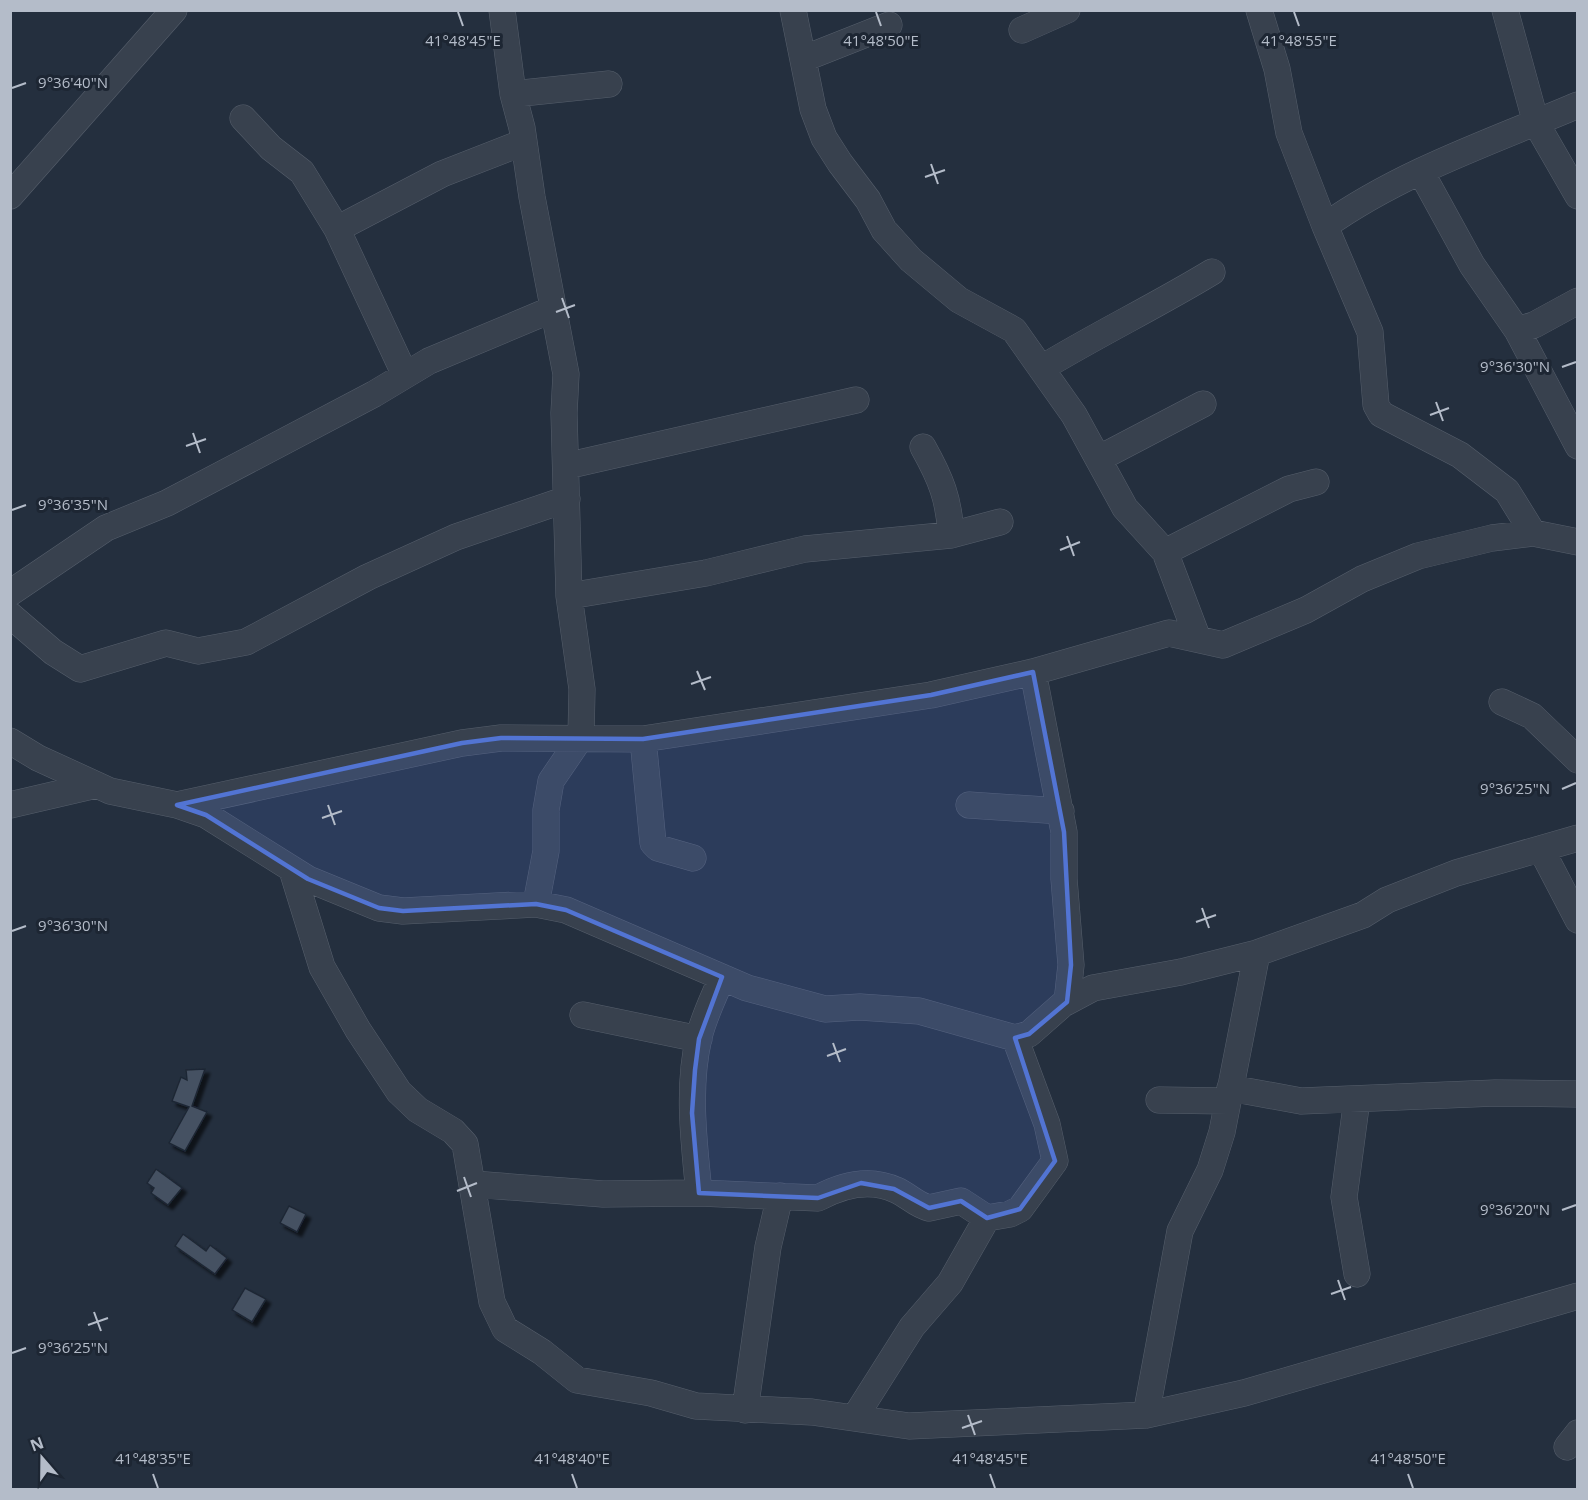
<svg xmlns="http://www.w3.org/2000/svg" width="1588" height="1500" viewBox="0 0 1588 1500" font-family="'Open Sans',sans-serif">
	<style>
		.building { fill: #455162; stroke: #1f2835; stroke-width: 1.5; filter: url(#shadow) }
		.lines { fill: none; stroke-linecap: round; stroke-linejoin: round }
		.minor-casing { stroke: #565f6c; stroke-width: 27 }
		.minor { stroke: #38414e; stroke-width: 26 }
		.marked { fill: #5274d3; fill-opacity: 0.2; stroke: #5274d3; stroke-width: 4.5; stroke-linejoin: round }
		.ticks { fill: none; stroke: #b4bcc9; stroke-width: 2 }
		.ticks-label { font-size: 15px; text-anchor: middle; fill: #b4bcc9; stroke: #1d2633; stroke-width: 6; stroke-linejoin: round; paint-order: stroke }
	</style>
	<defs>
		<filter id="shadow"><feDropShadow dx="4.5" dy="4.5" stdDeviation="1.5" flood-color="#0009"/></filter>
	</defs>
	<rect width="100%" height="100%" fill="#242f3e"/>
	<!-- building -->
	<path class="building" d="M205,1069L192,1106L207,1112L185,1151L169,1143L189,1107L172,1101L181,1077L187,1080L186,1070Z
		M156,1169L182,1188L168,1205L151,1193L154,1188L147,1183Z
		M289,1206L306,1214L297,1232L280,1223Z
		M183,1234L206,1251L210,1245L227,1258L215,1274L175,1246Z
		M245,1288L266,1299L252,1322L232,1310Z"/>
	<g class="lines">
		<defs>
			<path id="minor" d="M502,10L513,94L522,128L532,197L566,374L564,413L569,596L582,689L581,737L551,781L546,810V851L536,904
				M793,10L813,109L824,138L840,163L868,200L884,230L911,260L959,300L1014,330L1074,415L1125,508L1165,552L1198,639
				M1259,10L1277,69L1289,133L1325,226C1401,172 1493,141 1578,105
				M1505,10L1536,123L1578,196
				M1022,30L1067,10
				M803,59L889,25
				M513,94L609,84
				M243,118L271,148L302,172L337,229L405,375
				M1421,172L1472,265L1517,330L1578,446
				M10,196L174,10
				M1325,226L1370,332L1376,405L1381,414L1460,455L1507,491L1533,533
				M337,229L442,174L524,142
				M1517,330L1534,325L1578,301
				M1042,368C1098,334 1156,306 1212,272
				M923,447C941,479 949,499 951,535
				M1098,459L1203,404
				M566,466L856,400
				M1165,552L1289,489L1316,482
				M10,593L106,528L167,503L374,394L429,361L553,309
				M569,596L706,573L805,549L951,535L1000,522
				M10,615L53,652L80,669L166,643L198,651L246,642L368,577L456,537L567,499
				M1033,672L1064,832V879L1071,965L1067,1002
				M1502,702L1532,716L1578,760
				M643,739L653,843L658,848L693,858
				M10,741L38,758L110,791L177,805L206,815L308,879L379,908L403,911L536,904L566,910L747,988L825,1009L860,1007L919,1011L1015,1038L1029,1034L1063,1004L1093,988L1181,972L1257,953L1363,915L1387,900L1456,873L1578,838
				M10,805L96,785
				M177,805L462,743L501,738L643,739L931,695L1033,672L1169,633L1223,645L1306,610L1362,579L1418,556L1492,538L1533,533L1578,542
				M969,805L1061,811
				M1541,849L1578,920
				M292,870L322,967L358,1030L399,1092L418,1110L453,1131L465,1144L492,1302L505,1329L542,1352L577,1380L651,1393L696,1406L812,1412L909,1426L1146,1415L1244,1393L1578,1296
				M722,977C714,997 704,1016 699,1037C687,1088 694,1142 699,1193L818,1198C842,1185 870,1178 896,1190C908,1195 916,1205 929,1208L961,1201L987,1218
				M583,1015L699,1039
				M1230,1088L1301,1101L1495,1093L1578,1094
				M1159,1100L1228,1101
				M473,1184L603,1194L699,1193
				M1357,1274L1344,1197L1357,1099
				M745,1410L768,1247L780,1196
				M1146,1415L1180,1231L1210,1170L1222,1132L1257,953
				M855,1417L912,1327L950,1283L987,1218L1010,1214L1020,1209L1055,1161L1047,1124L1015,1038
				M1567,1447L1578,1433"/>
		</defs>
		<!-- minor casing -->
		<use href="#minor" class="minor-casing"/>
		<!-- minor -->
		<use href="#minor" class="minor"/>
	</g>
	<!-- marked area -->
	<path class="marked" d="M1033,672L1064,832L1071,965L1067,1002L1029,1034L1015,1038L1055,1161L1020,1209L987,1218L961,1201L929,1208L894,1189L861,1183L818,1198L699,1193L692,1113L695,1070L699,1039L722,977L566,910L536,904L403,911L379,908L308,879L206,815L177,805L462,743L501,738L643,739L931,695Z"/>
	<!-- ticks -->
	<path class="ticks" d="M458,12L463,26M876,12L881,26M1294,12L1299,26M12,88L26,83M931,164L938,184M925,177L945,170M562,298L569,318M556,312L575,305M1562,367L1576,362M1436,402L1443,421M1430,415L1449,408M193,433L200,453M186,446L206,439M12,510L26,505M1067,536L1074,556M1060,550L1080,542M697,671L705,690M691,684L711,677M1562,789L1576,783M328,805L335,825M322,818L342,811M1202,908L1209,928M1196,922L1216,915M12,931L26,926M833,1043L840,1062M827,1056L846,1049M464,1177L471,1197M457,1191L477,1183M1562,1210L1576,1205M1338,1280L1345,1300M1331,1294L1351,1287M94,1312L101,1331M88,1325L108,1318M12,1353L26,1348M968,1415L975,1435M962,1428L982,1421M153,1474L158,1488M572,1474L577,1488M990,1474L995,1488M1408,1474L1413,1488"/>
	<g class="ticks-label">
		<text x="463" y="46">41°48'45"E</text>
		<text x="881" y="46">41°48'50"E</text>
		<text x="1299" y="46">41°48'55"E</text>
		<text x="73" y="88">9°36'40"N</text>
		<text x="1515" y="372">9°36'30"N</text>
		<text x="73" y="510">9°36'35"N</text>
		<text x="1515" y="794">9°36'25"N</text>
		<text x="73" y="931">9°36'30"N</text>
		<text x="1515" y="1215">9°36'20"N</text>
		<text x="73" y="1353">9°36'25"N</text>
		<text x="153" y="1464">41°48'35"E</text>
		<text x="572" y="1464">41°48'40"E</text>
		<text x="990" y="1464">41°48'45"E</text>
		<text x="1408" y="1464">41°48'50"E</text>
	</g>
	<!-- border -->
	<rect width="1588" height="1500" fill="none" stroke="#b4bcc9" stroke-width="24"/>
	<!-- north arrow -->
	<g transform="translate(42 1458) rotate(340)" stroke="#1d2633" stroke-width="4.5" paint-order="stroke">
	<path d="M0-4.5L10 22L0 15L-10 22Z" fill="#b4bcc9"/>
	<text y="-9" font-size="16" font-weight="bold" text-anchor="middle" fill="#b4bcc9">N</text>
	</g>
</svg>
